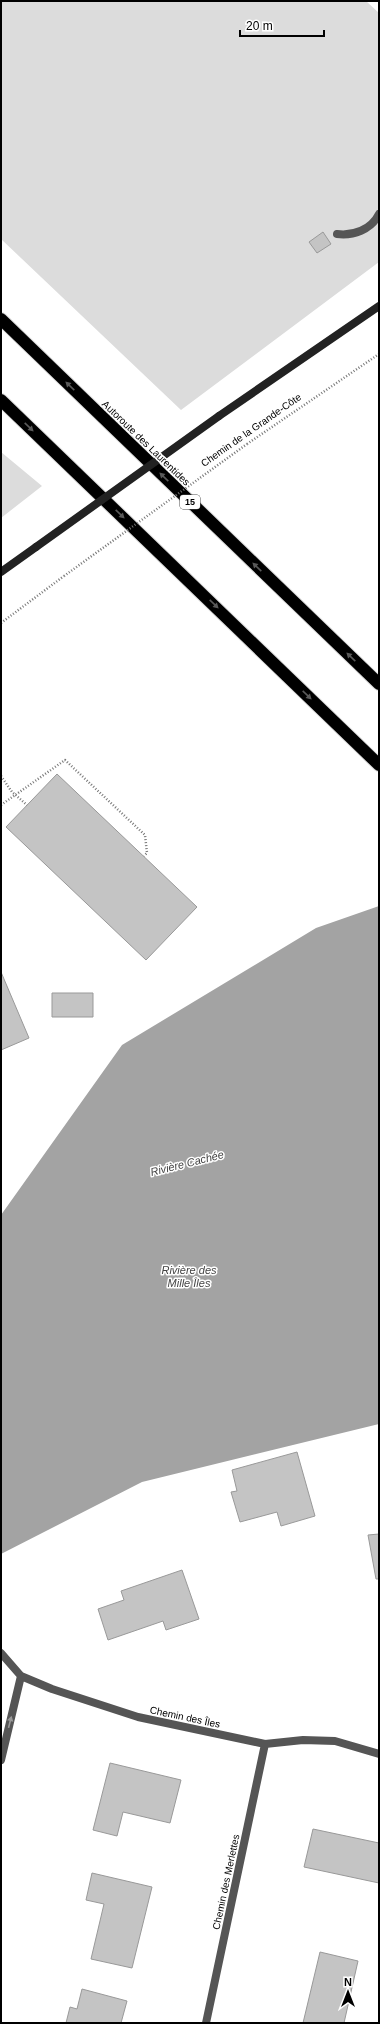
<svg xmlns="http://www.w3.org/2000/svg" width="380" height="2024" viewBox="0 0 380 2024" font-family="Helvetica,sans-serif">
	<style>
		.green { fill: #dcdcdc }
		.water { fill: #a3a3a3 }
		.building { fill: #c4c4c4; stroke: #999 }
		.lines { fill: none; stroke-linecap: round; stroke-linejoin: round }
		.highway-casing { stroke: #dbdbdb; stroke-width: 14 }
		.path { stroke: #777; stroke-width: 2.5; stroke-dasharray: 1 2; stroke-linecap: butt }
		.lane { stroke: #555; stroke-width: 8 }
		.street { stroke: #555; stroke-width: 8 }
		.secondary { stroke: #222; stroke-width: 8 }
		.highway { stroke: #000; stroke-width: 12 }
		.path-bridge { stroke: #777; stroke-width: 2.5; stroke-dasharray: 1 2; stroke-linecap: butt }
		.secondary-bridge { stroke: #222; stroke-width: 8 }
		.oneway { fill: #595959 }
		.oneway2 { fill: #999 }
		.labels { text-anchor: middle; dominant-baseline: central; stroke-width: 3; stroke-linejoin: round; paint-order: stroke }
		.shield { fill: #fff; stroke: #4c4c4c; stroke-width: 1 }
		.shield-label { font-size: 9px; font-weight: bold; fill: #000 }
		.street-label { font-size: 10px; fill: #000; stroke: #fff }
		.water-label { font-size: 11px; font-style: italic; fill: #444; stroke: #fff }
	</style>
	<rect width="100%" height="100%" fill="#fff"/>
	<!-- green -->
	<path class="green" d="M1,1H366L379,13V262L181,410L1,239Z
		M1,452L42,486L1,518Z"/>
	<!-- water -->
	<path class="water" d="M379,906V1424L142,1482L1,1554V1215L122,1045L316,928Z"/>
	<!-- building -->
	<path class="building" d="M323,232L331,244L317,253L309,242Z
		M57,774L197,907L146,960L6,827Z
		M1,972L29,1038L1,1050Z
		M52,993H93V1017H52Z
		M297,1452L315,1516L281,1526L277,1512L240,1522L231,1492L237,1491L232,1470Z
		M379,1534V1579H376L368,1535Z
		M182,1570L199,1619L166,1630L163,1621L108,1640L98,1609L124,1600L121,1591Z
		M110,1763L181,1780L170,1823L123,1812L117,1836L93,1830Z
		M313,1829L379,1843V1883L304,1867Z
		M92,1873L152,1887L132,1968L91,1959L104,1904L86,1900Z
		M320,1952L358,1961L344,2023H303Z
		M82,1989L127,2001L121,2023H66L70,2007L77,2009Z"/>
	<g class="lines">
		<defs>
			<path id="highway" d="M1,319L379,684
				M1,400L379,765"/>
		</defs>
		<!-- highway casing -->
		<use href="#highway" class="highway-casing"/>
		<!-- path -->
		<path class="path" d="M247,444L379,354
			M1,623L64,576
			M1,776L12,792L27,805
			M1,805L65,760L145,835L147,853L144,856"/>
		<!-- lane -->
		<path class="lane" d="M337,234C353,236 371,230 379,214"/>
		<!-- street -->
		<path class="street" d="M1,1653L21,1676L52,1689L138,1717L265,1744L303,1740L335,1741L379,1754
			M1,1760L21,1676
			M206,2023L265,1744"/>
		<!-- secondary -->
		<path class="secondary" d="M219,416L379,306
			M1,572L36,547"/>
		<!-- highway -->
		<use href="#highway" class="highway"/>
		<!-- path-bridge -->
		<path class="path-bridge" d="M64,576L247,444"/>
		<!-- secondary-bridge -->
		<path class="secondary-bridge" d="M36,547L219,416"/>
	</g>
	<!-- one-way arrows -->
	<defs><path id="oneway-solid" d="M-6-.8H1V-3.2L6.5 0L1 3.2V.8H-6Z"/></defs>
	<g class="oneway">
		<use href="#oneway-solid" transform="translate(70 386) rotate(-136)"/>
		<use href="#oneway-solid" transform="translate(29 427) rotate(44)"/>
		<use href="#oneway-solid" transform="translate(164 477) rotate(-136)"/>
		<use href="#oneway-solid" transform="translate(120 514) rotate(44)"/>
		<use href="#oneway-solid" transform="translate(257 567) rotate(-136)"/>
		<use href="#oneway-solid" transform="translate(214 604) rotate(44)"/>
		<use href="#oneway-solid" transform="translate(351 657) rotate(-136)"/>
		<use href="#oneway-solid" transform="translate(307 695) rotate(44)"/>
	</g>
	<use class="oneway2" href="#oneway-solid" transform="translate(10 1722) rotate(-76)"/>
	<g class="labels">
		<!-- shield labels -->
		<rect class="shield" x="180" y="495" width="20" height="14" rx="3"/>
		<g class="shield-label">
			<text x="190" y="502">15</text>
		</g>
		<!-- street labels -->
		<g class="street-label">
			<text transform="translate(251 430) rotate(-35)">Chemin de la Grande-Côte</text>
			<text transform="translate(146 443) rotate(44)">Autoroute des Laurentides</text>
			<text transform="translate(185 1717) rotate(12)">Chemin des Îles</text>
			<text transform="translate(226 1882) rotate(-78)">Chemin des Merlettes</text>
		</g>
		<!-- water labels -->
		<g class="water-label">
			<text transform="translate(187 1163) rotate(-14)">Rivière Cachée</text>
			<text x="189" y="1270">Rivière des<tspan x="189" dy="13">Mille Îles</tspan></text>
		</g>
	</g>
	<!-- border -->
	<rect width="380" height="2024" fill="none" stroke="#000000" stroke-width="4"/>
	<!-- north arrow -->
	<g transform="translate(348 1992)" stroke="#ffffff" stroke-width="3" paint-order="stroke">
	<path d="M0-3L7 15L0 10L-7 15Z" fill="#000000"/>
	<text y="-6" font-size="11" font-weight="bold" text-anchor="middle" fill="#000000">N</text>
	</g>
	<!-- scale -->
	<path d="M240 30v6h84v-6" fill="none" stroke="#000000" stroke-width="2"/>
	<text x="246" y="30" font-size="12" fill="#000000" stroke="#ffffff" stroke-width="3" paint-order="stroke">20 m</text>
</svg>
